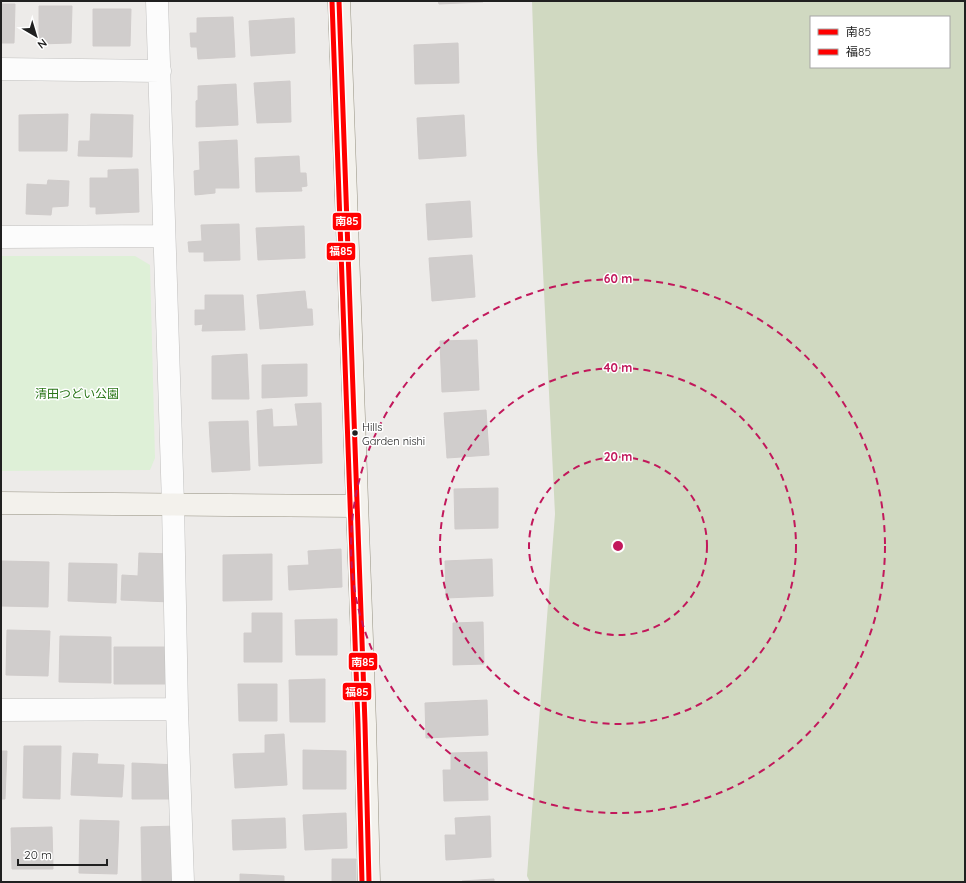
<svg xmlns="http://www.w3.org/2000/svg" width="966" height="883" viewBox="0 0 966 883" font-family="Quicksand,'Noto Sans JP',sans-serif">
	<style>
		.forest { fill: #d0d9c1; fill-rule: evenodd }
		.park { fill: #def0d7 }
		.building { fill: #d0cdcc; stroke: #d0cccb }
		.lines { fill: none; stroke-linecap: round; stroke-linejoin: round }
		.street-casing { stroke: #c1c0bf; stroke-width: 23 }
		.secondary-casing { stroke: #969282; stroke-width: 23 }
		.street { stroke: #fcfcfc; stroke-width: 22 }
		.secondary { stroke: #f3f1ec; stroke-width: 22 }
		.bus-1-casing { stroke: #fff; stroke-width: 8 }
		.bus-2-casing { stroke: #fff; stroke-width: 8 }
		.bus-1 { stroke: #f00; stroke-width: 5 }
		.bus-2 { stroke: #f00; stroke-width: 5 }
		.ring { fill: none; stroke: #c2185b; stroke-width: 2; stroke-dasharray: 7 5 }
		.bus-dot { fill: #202020; stroke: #fff; stroke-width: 1.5 }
		.labels { text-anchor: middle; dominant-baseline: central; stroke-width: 3; stroke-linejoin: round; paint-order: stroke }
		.bus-label { font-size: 11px; fill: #202020; stroke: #fff; text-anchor: start }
		.park-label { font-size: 12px; fill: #297517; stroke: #fff }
		.centre { fill: #c2185b; stroke: #fff; stroke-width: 2 }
		.ring-label { font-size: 12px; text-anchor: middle; font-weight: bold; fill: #c2185b; stroke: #fff; stroke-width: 3; stroke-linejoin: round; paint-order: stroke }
		.line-badge { stroke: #fff; stroke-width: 1.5 }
		.badge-label { font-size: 11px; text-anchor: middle; font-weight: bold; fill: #fff }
	</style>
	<rect width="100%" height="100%" fill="#edebe9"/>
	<!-- forest -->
	<path class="forest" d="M532,1H965V882H530L527,876L555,514L537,150ZM811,17H949V67H811Z"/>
	<!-- park -->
	<path class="park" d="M1,256H135L150,265L155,458L150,470L1,471Z"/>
	<!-- building -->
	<path class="building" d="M438,1H483V2L439,4Z
		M1,4H15L14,43H1Z
		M39,6H72L71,43L39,44Z
		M93,9H131L130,46H93Z
		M233,17L235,57L198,59L197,47H191L190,33H197V18Z
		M294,18L295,53L251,56L249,21Z
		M458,43L459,83L415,84L414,45Z
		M290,81L291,122L257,123L254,83Z
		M236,84L238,125L196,127V101L198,100V86Z
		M68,114L67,151H19V115Z
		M91,114L133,115L132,157L78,156L79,141H90Z
		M464,115L466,156L419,159L417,118Z
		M237,140L239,188H215V193L195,195L194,171L200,170L199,142Z
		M299,156L300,173H306L307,186L301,187L302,191L256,192L255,158Z
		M138,169L139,212L96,214V207H90V178H108V170Z
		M48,180L69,181L68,206L52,207L51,215L26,214L27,184L47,185Z
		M470,201L472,237L428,240L426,204Z
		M239,224L240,260L204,261V252H189L188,242L202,241L201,225Z
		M304,226L305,258L258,260L256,228Z
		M472,255L475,297L432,301L429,258Z
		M305,291L307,309H312L313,325L260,329L257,295Z
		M205,295H243L245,330L202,331L203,324L195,325V310H205Z
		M477,340L479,390L442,392L440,341Z
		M247,354L249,399H212V356Z
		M307,364V396L262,398V365Z
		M321,403L322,463L259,466L257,411L272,409L273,427L298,426L295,404Z
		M486,410L489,455L447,458L444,413Z
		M248,421L250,470L212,472L209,422Z
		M498,488V528L455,529L454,489Z
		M341,549L342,587L289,590L288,566L309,565L308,551Z
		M139,553L172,554L171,602L121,600L122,575L138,576Z
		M272,554V600L223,601V555Z
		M492,559L493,596L446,598L445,561Z
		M1,561L49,562L48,607L1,606Z
		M69,563L117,564L116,603L68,601Z
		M252,613H282V662H244V633H252Z
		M337,619V655H296L295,620Z
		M483,622L484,664L453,665V623Z
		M7,630L50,631L48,676L6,675Z
		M60,636L111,637V683L59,682Z
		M114,647H168V684H114Z
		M325,679V722H290L289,680Z
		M238,684H277V721H239Z
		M487,700L488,735L426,738L425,703Z
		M284,734L287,785L235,788L233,754L265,753V735Z
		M24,746H61L60,799L23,798Z
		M303,750L346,751V789H303Z
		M1,751H7L5,799H1Z
		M487,752L488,800L444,801L443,770H451V753Z
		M73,753L98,754L97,764L124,765L122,797L71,795Z
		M132,763L178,765L176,799H132Z
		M346,813L347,848L305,850L303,815Z
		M490,816L491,857L446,860L445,835H456L455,818Z
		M285,818L286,848L233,850L232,820Z
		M80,820L119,821L117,874L79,873Z
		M178,826L179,882H142L141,827Z
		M52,827L53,869H12L11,828Z
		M332,859H356V881H332Z
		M240,874L284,876V882H240Z
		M494,879V882H462V881Z"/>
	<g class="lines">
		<defs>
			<path id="street" d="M157,1L173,504L177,709L183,882
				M1,69L160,71
				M1,237L164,236
				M1,710L177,709"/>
			<path id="secondary" d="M339,1L365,724L369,882
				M1,503L357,506"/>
		</defs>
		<!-- street casing -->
		<use href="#street" class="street-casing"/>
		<!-- secondary casing -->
		<use href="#secondary" class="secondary-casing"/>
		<!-- street -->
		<use href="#street" class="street"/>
		<!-- secondary -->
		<use href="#secondary" class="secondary"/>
		<defs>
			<path id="bus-1" d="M339,1L365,724L369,882"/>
			<path id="bus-2" d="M332,1L358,724L362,882"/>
		</defs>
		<!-- bus-1 casing -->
		<use href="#bus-1" class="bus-1-casing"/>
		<!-- bus-2 casing -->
		<use href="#bus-2" class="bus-2-casing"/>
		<!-- bus-1 -->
		<use href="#bus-1" class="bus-1"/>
		<!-- bus-2 -->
		<use href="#bus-2" class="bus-2"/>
	</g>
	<!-- distance rings -->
	<g class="ring">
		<circle cx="618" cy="546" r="89"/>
		<circle cx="618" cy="546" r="178"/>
		<circle cx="618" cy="546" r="267"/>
	</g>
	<!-- markers -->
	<circle class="bus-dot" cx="355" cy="433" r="3.5"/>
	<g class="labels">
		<!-- bus labels -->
		<g class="bus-label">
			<text x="362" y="427">Hills<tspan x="362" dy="14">Garden nishi</tspan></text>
		</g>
		<!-- park labels -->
		<g class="park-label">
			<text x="77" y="393">清田つどい公園</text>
		</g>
	</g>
	<circle cx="618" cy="546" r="6" class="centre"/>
	<g class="ring-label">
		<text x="618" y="283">60 m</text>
		<text x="618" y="372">40 m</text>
		<text x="618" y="461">20 m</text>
	</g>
	<g class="line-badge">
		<rect x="332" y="212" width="30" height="19" rx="4" fill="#f00"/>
		<rect x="326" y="242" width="30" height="19" rx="4" fill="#f00"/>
		<rect x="348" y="652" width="30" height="19" rx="4" fill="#f00"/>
		<rect x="342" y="682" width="30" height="19" rx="4" fill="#f00"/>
	</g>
	<g class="badge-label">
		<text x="347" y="225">南85</text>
		<text x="341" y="255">福85</text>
		<text x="363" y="666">南85</text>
		<text x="357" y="696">福85</text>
	</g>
	<!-- border -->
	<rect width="966" height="883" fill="none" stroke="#202020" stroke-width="4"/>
	<!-- legend -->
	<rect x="810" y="16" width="140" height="52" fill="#ffffff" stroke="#a6a6a6"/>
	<rect x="818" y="29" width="20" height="6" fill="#ff0000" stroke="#a6a6a6"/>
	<text x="846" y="36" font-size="12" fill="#202020">南85</text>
	<rect x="818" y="49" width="20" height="6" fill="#ff0000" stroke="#a6a6a6"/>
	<text x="846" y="56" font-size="12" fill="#202020">福85</text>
	<!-- north arrow -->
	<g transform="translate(36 36) rotate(142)" stroke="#ffffff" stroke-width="3" paint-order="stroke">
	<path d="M0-3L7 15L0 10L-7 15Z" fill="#202020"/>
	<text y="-6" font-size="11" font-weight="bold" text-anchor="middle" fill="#202020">N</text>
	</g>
	<!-- scale -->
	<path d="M18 859v6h89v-6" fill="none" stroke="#202020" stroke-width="2"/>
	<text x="24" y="859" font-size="12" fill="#202020" stroke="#ffffff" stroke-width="3" paint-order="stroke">20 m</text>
</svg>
